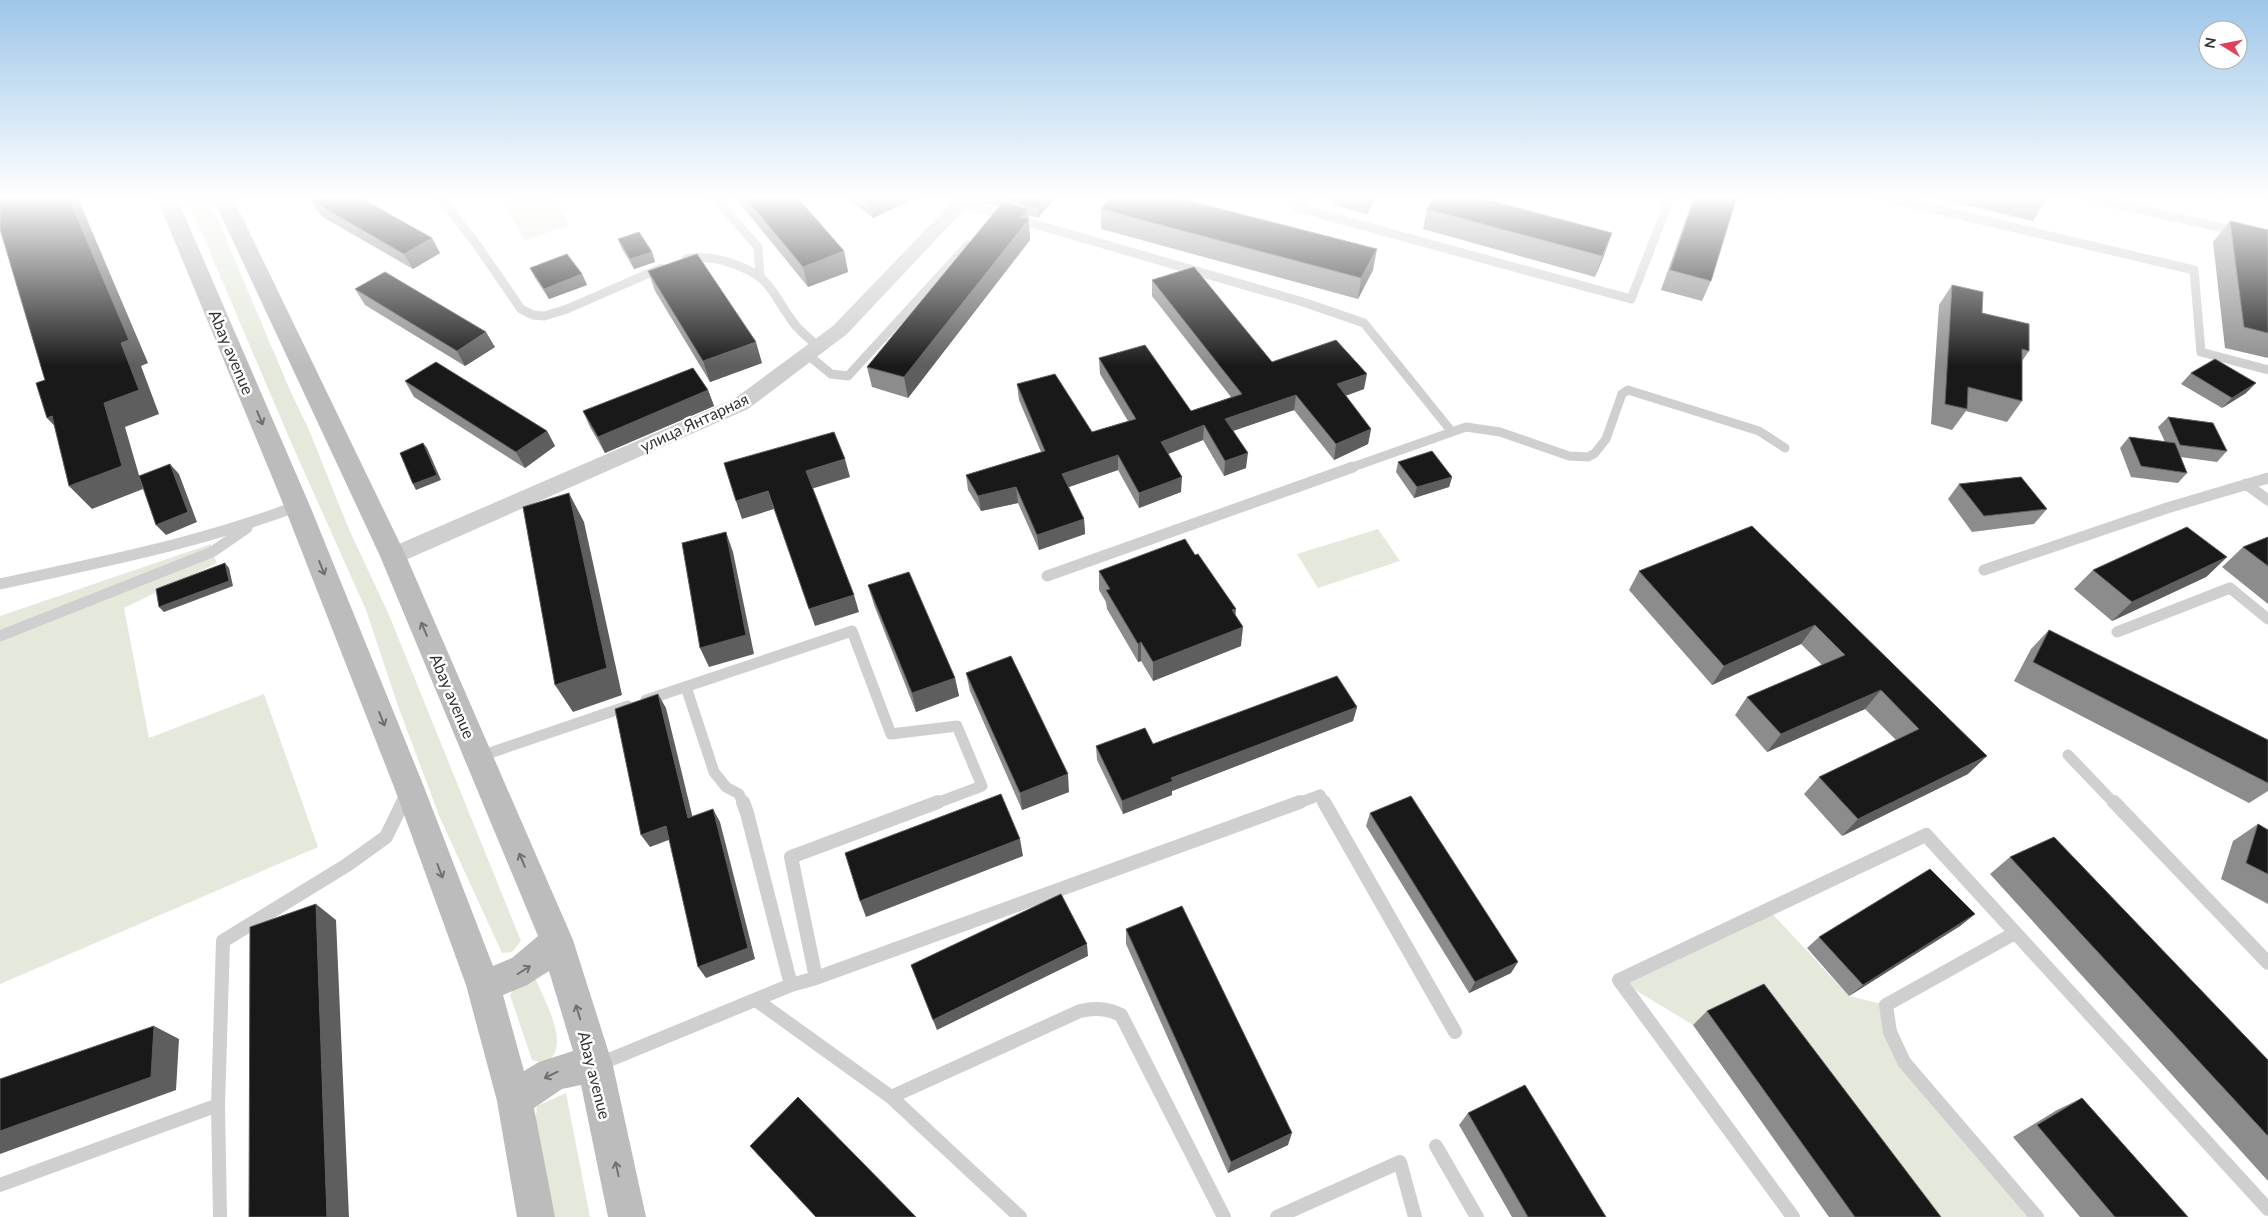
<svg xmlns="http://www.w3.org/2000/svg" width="2268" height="1217" viewBox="0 0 2268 1217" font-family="Lato,sans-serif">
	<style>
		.green { fill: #e4e9dc }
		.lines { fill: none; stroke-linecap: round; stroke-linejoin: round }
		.service-far2 { stroke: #cfcfcf; stroke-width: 9 }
		.service-far1 { stroke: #cfcfcf; stroke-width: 11 }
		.service { stroke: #cfcfcf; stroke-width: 14 }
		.minor { fill: #cfcfcf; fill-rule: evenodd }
		.secondary { fill: #bcbcbc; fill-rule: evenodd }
		.wall { fill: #8c8c8c }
		.shaded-wall { fill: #5e5e5e }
		.building { fill: #191919; stroke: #5e5e5e }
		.oneway { stroke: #707070 }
		.labels { text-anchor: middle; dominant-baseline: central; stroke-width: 5; stroke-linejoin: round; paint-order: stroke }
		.street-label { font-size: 16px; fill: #323232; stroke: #fff }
	</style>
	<rect width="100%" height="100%" fill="#fff"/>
	<!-- green -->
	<path class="green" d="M186,196H208L210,201L289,388L309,430L348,527L389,615L521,941L512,952L502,953L440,818L398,706L366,610L290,440Z
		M522,196H551L570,225L525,240L502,203Z
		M1378,529L1400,561L1318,588L1297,554Z
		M211,544L212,552L217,563L124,608L149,738L264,694L318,847L0,984V616Z
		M1768,909L1849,996L1886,1005L1905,1062L2037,1217H1912L1693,1025L1619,980Z
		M530,978L536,980C544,999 566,1038 553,1056C547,1064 540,1062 532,1060L510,995L516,985Z
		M566,1093L590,1217H552L535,1123L537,1106Z"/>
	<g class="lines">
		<!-- service-far2 -->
		<path class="service-far2" d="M439,196L477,245L521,309L533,315L544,316L567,309L661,268
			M713,196L758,247L760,276
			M1306,196L1298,208L1631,299L1671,196
			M1880,196L2194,270L2201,352L2268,370
			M2089,198L2268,238
			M962,203L1303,302L1364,323L1452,432
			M686,259C700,256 714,258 728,262C775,277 770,293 796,326C803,334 811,340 819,347
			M808,355L831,374L848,376L968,245
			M1350,468L1466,427L1500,432L1569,456L1588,457L1595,453L1606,439L1622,394L1628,390L1759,431L1785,448"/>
		<!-- service-far1 -->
		<path class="service-far1" d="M2246,484L2268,500
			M1984,570L2167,508L2268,478
			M1047,576L1353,467
			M0,584C101,562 201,543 297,506
			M2117,632L2230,588L2268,619
			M0,636L212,552L247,528
			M686,687L714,772L726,787L739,794L743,804
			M646,700L852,631L891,734L957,726L982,786L934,804
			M2068,755L2115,804
			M478,757L628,706
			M403,804L406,794
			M1296,804L1320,795L1325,804"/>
		<!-- service -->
		<path class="service" d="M743,802L747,813L791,985
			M1324,802L1455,1032
			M2114,802L2268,963
			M2015,933L1886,1005L1890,1032L1904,1062L2037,1217
			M816,978L791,857L938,802
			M756,1000L891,1097L1020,1217
			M597,1065L791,985L816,978L1300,802
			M891,1097L1080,1011C1095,1008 1107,1008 1121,1015L1224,1217
			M218,1105L220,1217
			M1436,1146L1477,1217
			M0,1185L218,1105L223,941L347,865L386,837L403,802
			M1277,1217L1400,1162L1415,1217
			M1793,1217L1619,980L1926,835L2268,1209"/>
		<!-- minor -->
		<path class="minor" d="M958,196H977L847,334L748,409L401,562L393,565L385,562L382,556L385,550L734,399L833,326Z"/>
		<!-- secondary -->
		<path class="secondary" d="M156,196H176L310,506L424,787L493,966L512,958L538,936L380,556L212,196H232L406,556L573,940L613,1066L646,1217H608L581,1085L562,1089L534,1108L555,1217H517L497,1101L466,985L394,787L284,506ZM549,971L573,1051L539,1062L524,1071L503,995L527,985Z"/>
	</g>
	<!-- wall -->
	<path class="wall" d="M734,196H796L844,251L848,272L808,287Z
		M850,196H920L873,218L851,201Z
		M980,196H1057L1038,218L1028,215L1030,240L908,398L872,387L867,367L999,207L981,202Z
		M1335,196H1377L1367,214L1334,205Z
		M1694,196H1737L1711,281L1702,301L1661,290Z
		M1928,196H2046V200L2033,221Z
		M2207,196H2226L2223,199Z
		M312,201L432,238L440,253L413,269L321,216Z
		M1101,209L1373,270L1358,299L1101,229Z
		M1427,209L1605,253L1595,277L1423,229Z
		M2230,221L2268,230V358L2225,348L2213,242Z
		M618,239L652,252L655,262L634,269L622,249Z
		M530,268L582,274L587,285L549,299L535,278Z
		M648,271L762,363L710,382L655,291Z
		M1152,280L1272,362L1364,389L1345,396L1371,429L1368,444L1334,460L1294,410L1233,431L1246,468L1224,476L1203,440L1168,454L1181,492L1139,508L1118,470L1069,487L1084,519L1085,534L1039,550L1018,503L981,511L968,490L966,475L1041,452L1019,400L1017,384L1092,432L1128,421L1100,374L1099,358L1191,411L1231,397L1152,296Z
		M1952,285L1982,313L2029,351L2022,361V401L2007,422L1966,411L1952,430L1931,424L1939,305Z
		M355,289L495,347L465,366L365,305Z
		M2191,373L2246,393L2222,408L2181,384Z
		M405,381L547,431L555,446L525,468L414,397Z
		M708,390L714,406L605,453L590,427L583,411Z
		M2168,417L2227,451L2217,462L2180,457L2187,473L2178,483L2131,477L2120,448L2129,437L2165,442L2158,427Z
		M1398,462L1452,477L1449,487L1414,498L1396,472Z
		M1959,484L2047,509L2034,524L1972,532L1948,499Z
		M1752,526L1968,774L1842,836L1804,794L1819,777L1896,740L1865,709L1767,752L1735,715L1747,697L1822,665L1801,644L1712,685L1629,590L1639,571Z
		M2268,537V604L2222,567L2243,547Z
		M2227,557L2206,577L2112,621L2074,589L2093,570Z
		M1099,571L1235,615L1241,646L1153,681L1141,661L1138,662L1107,609L1106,602L1099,590Z
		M868,585L955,678L959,696L916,712L874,605Z
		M2049,630L2268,740V791L2249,803L2014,681L2031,649Z
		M966,673L1069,792L1022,810L970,691Z
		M1357,707L1353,721L1172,791V795L1123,814L1097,760L1096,746L1153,744Z
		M1370,813L1511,973L1469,993L1366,826Z
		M2258,824L2268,830V904L2221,879L2233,841Z
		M2010,857L2268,1060V1181L1990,874Z
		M1975,914L1960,926L1849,996L1807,948L1819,937Z
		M1126,929L1288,1145L1228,1173L1126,944Z
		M1707,1011L1941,1217H1829L1693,1025Z
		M2082,1098L2188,1217H2080L2013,1137L2057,1110Z
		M1468,1113L1606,1217H1512L1459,1125Z"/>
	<!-- shaded-wall -->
	<path class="shaded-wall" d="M68,196H77L148,363L141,366L159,414L125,427L143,489L92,509L69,486L104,403Z
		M884,196H920L873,218L870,203Z
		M1047,196H1057L1038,218V208Z
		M1371,196H1377L1367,214L1369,198Z
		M1028,209L1030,240L908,398L904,377L1021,217Z
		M1612,233L1605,253L1595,277L1602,256Z
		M432,238L440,253L413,269L404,254Z
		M1377,249L1373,270L1358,299L1361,278Z
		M844,251L848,272L808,287L803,267Z
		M652,252L655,262L634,269L630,259Z
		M582,274L587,285L549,299L544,289Z
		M486,332L495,347L465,366L457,351Z
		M756,342L762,363L710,382L703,361Z
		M1367,374L1364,389L1334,400L1337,384Z
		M2256,383L2246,393L2222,408L2232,398Z
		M708,390L714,406L605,453L598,437Z
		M1296,395L1294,410L1224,434L1225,419Z
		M52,416L69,441L47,418Z
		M1204,425L1203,440L1160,457L1161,442Z
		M1371,429L1368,444L1334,460L1336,444Z
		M547,431L555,446L525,468L516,452Z
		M423,443L427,448L441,480L416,490L413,484Z
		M1248,453L1246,468L1224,476L1225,461Z
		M1118,455V470L1063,489L1062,474Z
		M845,459L850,477L811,489L806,471Z
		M170,464L179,474L197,522L166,535L156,525Z
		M1182,477L1181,492L1139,508V493Z
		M1452,477L1449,487L1414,498L1417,487Z
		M1016,487L1018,503L981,511L978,496Z
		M768,491L774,509L742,519L736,501Z
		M569,493L584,522L622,695L573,712L555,685Z
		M1084,519L1085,534L1039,550L1037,535Z
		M726,532L733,552L754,654L709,667L700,648Z
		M2227,557L2206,577L2112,621L2132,602Z
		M225,563L229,568L233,586L164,612L159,607Z
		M854,595L859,612L815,626L809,609Z
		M1236,609L1234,628L1232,610Z
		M1815,625L1801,644L1712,685L1724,666Z
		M1243,627L1241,646L1153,681V662Z
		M1141,642V661L1138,662V644Z
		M955,678L959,696L916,712L912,693Z
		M1881,690L1865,709L1767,752L1781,734Z
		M658,694L666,708L696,831L688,818Z
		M1357,707L1353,721L1172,791V795L1123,814L1122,801L1171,778Z
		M1987,756L1968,774L1842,836L1858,819Z
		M1068,774L1069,792L1022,810L1020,793Z
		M713,809L720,822L755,959L706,978L698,967Z
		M666,826L674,838L650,847L641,835Z
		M1020,839L1023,856L866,917L860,901Z
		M316,904L336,920L349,1217H327Z
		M1975,914L1960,926L1849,996L1863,985Z
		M1087,944L1088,956L937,1030L933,1020Z
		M1518,962L1511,973L1469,993L1475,982Z
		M154,1026L179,1039L176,1090L0,1154V1131Z
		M1292,1133L1288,1145L1228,1173L1231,1162Z"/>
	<!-- building -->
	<path class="building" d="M0,196H68L129,340L121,343L139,390L104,403L122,466L69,486L52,416L47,418L36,383L45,380L0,229Z
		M322,196H357L432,238L404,254L312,201Z
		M744,196H796L844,251L803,267Z
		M861,196H884L870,203Z
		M996,196H1047L1038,208Z
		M1111,196H1170L1377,249L1361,278L1101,209Z
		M1361,196H1371L1369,198Z
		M1435,196H1473L1612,233L1602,256L1427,209Z
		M1695,196H1737L1711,281L1670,270Z
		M2027,196H2046V200Z
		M1003,202L1028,209L1021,217L1029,219L904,377L867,367Z
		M2230,221L2268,230V333L2244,327Z
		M639,232L652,252L630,259L618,239Z
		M567,254L582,274L544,289L530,268Z
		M697,254L756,342L703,361L648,271Z
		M1194,267L1272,362L1336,340L1367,374L1337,384L1371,429L1336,444L1296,395L1225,419L1248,453L1225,461L1204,425L1161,442L1182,477L1139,493L1118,455L1062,474L1084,519L1037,535L1016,487L978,496L966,475L1045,451L1017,384L1055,374L1092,432L1136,419L1099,358L1145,345L1191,411L1242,394L1152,280Z
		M385,272L486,332L457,351L355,289Z
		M1952,285L1983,292L1982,313L2029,324V351L2022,349V401L1968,387L1967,409L1945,404Z
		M2215,359L2256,383L2232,398L2191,373Z
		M436,362L547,431L516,452L405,381Z
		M693,368L708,390L598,437L583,411Z
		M2168,417L2213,423L2227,451L2180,445Z
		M834,432L845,459L806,471L854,595L809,609L768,491L736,501L724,463Z
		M2129,437L2175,443L2187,473L2141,466Z
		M423,443L437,475L413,484L400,453Z
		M1432,451L1452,477L1417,487L1398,462Z
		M170,464L188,512L156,525L139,476Z
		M2021,477L2047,509L1984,516L1959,484Z
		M569,493L607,668L555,685L523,507Z
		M1752,526L1987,756L1858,819L1819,777L1919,729L1881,690L1781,734L1747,697L1845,655L1815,625L1724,666L1639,571Z
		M2187,527L2227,557L2132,602L2093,570Z
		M726,532L746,635L700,648L682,543Z
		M2268,537V566L2243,547Z
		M1185,539L1195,555L1198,554L1236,609L1232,610L1243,627L1153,662L1141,642L1138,644L1106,590L1110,589L1099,571Z
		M225,563L229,581L159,607L156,589Z
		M909,572L955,678L912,693L868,585Z
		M2049,630L2268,740V783L2033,662Z
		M1011,656L1068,774L1020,793L966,673Z
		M1337,676L1357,707L1171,778L1173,781L1122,801L1096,746L1145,728L1153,744Z
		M658,694L688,818L713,809L748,948L698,967L666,826L641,835L615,709Z
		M1001,794L1020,839L860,901L845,853Z
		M1411,796L1518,962L1475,982L1370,813Z
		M2258,824L2268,830V874L2246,863Z
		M2054,837L2268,1060V1136L2010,857Z
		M1930,869L1975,914L1863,985L1819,937Z
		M1061,894L1087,944L933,1020L911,965Z
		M316,904L327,1217H249L250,927Z
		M1182,906L1292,1133L1231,1162L1126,929Z
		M1764,984L1941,1217H1855L1707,1011Z
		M154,1026L151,1077L0,1131V1079Z
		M1525,1085L1606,1217H1528L1468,1113Z
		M798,1097L916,1217H816L750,1146Z
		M2082,1098L2188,1217H2115L2037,1125Z"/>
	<!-- one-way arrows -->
	<defs><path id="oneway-shaft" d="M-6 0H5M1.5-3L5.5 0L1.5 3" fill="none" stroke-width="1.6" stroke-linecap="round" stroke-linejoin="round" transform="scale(1.25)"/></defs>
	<g class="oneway">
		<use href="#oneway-shaft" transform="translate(260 418) rotate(67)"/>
		<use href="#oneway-shaft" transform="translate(322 568) rotate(68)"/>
		<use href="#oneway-shaft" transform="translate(424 629) rotate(-113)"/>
		<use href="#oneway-shaft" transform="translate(382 719) rotate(68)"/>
		<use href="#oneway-shaft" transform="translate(522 860) rotate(-113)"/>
		<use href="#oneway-shaft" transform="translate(440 871) rotate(69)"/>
		<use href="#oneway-shaft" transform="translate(524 970) rotate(-32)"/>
		<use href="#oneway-shaft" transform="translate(578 1012) rotate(-107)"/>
		<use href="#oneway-shaft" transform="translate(551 1075) rotate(154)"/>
		<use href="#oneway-shaft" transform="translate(617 1169) rotate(-102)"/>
	</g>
	<!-- sky -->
	<linearGradient id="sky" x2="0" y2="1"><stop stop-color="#9dc6e9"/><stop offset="0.54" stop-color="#fff"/><stop offset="1" stop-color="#fff" stop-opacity="0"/></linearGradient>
	<rect width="2268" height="366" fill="url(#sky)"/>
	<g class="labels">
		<!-- street labels -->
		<g class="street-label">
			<text transform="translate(232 352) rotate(67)">Abay avenue</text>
			<text transform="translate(694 422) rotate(-25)">улица Янтарная</text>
			<text transform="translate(453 696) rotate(67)">Abay avenue</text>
			<text transform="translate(595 1075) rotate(76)">Abay avenue</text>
		</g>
	</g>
	<!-- north arrow -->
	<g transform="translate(2223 45) rotate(280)"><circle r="24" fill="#ffffff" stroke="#adadad"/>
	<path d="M0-4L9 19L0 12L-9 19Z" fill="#dc425d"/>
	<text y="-8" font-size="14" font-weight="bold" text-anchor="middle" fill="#323232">N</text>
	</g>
</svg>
